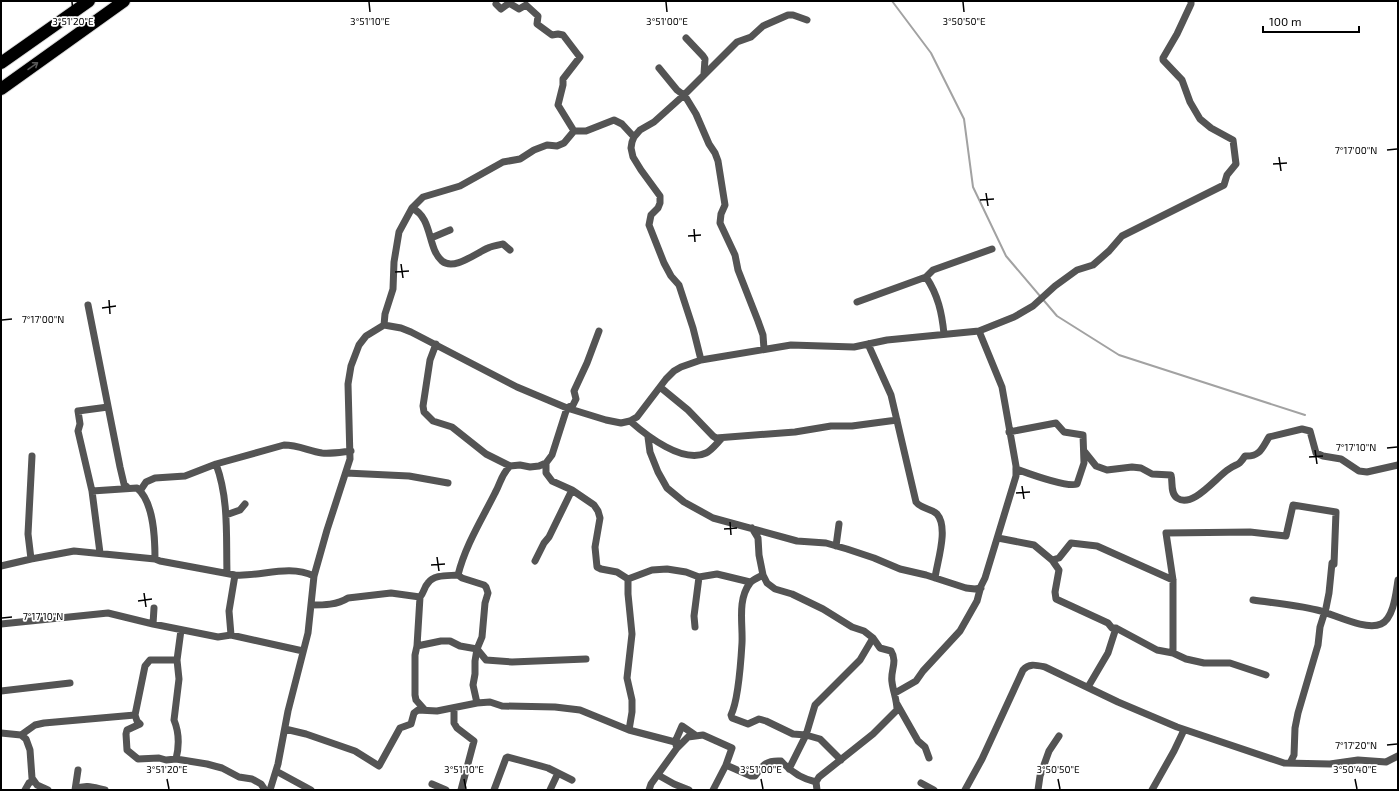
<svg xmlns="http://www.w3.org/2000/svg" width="1399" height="791" viewBox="0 0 1399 791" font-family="'Exo 2',sans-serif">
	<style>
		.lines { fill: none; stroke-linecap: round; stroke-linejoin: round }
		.stream { stroke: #a2a2a2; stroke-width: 2 }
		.motorway-casing { stroke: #dbdbdb; stroke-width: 14 }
		.minor { stroke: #545454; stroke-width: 7 }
		.motorway { stroke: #000; stroke-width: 12 }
		.oneway { stroke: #595959 }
		.ticks { fill: none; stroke: #000; stroke-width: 1.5 }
		.ticks-label { font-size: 10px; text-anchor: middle; fill: #000; stroke: #fff; stroke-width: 3.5; stroke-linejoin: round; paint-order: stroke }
	</style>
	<rect width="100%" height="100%" fill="#fff"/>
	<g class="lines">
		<!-- stream -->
		<path class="stream" d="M892,1L931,53L964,119L973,187L1006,256L1057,316L1119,355L1305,415"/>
		<defs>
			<path id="motorway" d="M1,63L89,1
				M1,89L124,1"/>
		</defs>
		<!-- motorway casing -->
		<use href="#motorway" class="motorway-casing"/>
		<!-- minor -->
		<path class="minor" d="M496,4L501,9L509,3L519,9L526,5L538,16L537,24L552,35L558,34L563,35L579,56L580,57L563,79V85L558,105L574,131
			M686,38L703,56L705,59L704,74
			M659,68L677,90L685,96L696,114L709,144L715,153L718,161L725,205L721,214L720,223L735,255L738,270L758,321L763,335L764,349
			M412,208C433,218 427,248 442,261C454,271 476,253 488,248C492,246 498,245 503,244L510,250
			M431,238L450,230
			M926,277C938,295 942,313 944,334
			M857,302L926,277L933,270L992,249
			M88,305L120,467L124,484L128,488
			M384,325L385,314L393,289L394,262L399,232L412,208L423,197L460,186L503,162L520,159L534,150L547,145L557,146L564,143L574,131H586L614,120L622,124L634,137
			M436,344L430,360L423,406L424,412L433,421L452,427L486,454L510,466L520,465L530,467L539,466L546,463L552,455L567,408L573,405L576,399L574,391L587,363L599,331
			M868,344L891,395L916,502C921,509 931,508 937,514C949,528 937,562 935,578
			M701,360L693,328L679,285L671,276L664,263L649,225L651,215L658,208L660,203V196L641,170L633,157L631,148L632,142L634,137L640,130L654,122L684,95L737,42L751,37L763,26L788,15H793L807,20
			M660,387L688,410L713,436L716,438L795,432L831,426H852L897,420
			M630,421C647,436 683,464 706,453C712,450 717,443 722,438
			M1009,432L1056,423L1064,432L1083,435L1084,463L1077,484C1067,488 1027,473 1016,469
			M648,437L650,452L658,472L667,488L684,502L713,518L797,541L826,543L847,549L874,558L900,569L926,575L966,588L975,589L981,588
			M1084,451L1096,466L1107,470L1132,467L1141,468L1152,474L1171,475C1173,482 1170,493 1177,498C1193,509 1217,476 1229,469C1237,463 1238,467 1245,456C1260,457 1262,448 1269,437L1302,429L1310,431L1316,453L1323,456L1341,459L1359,471L1367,472L1398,465
			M546,463V473L552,481L572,490L594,505L598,511L600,518L595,547L597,567L601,569L617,572L628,579L652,570L667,569L686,572L699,577L717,574L750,582
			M216,464C229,499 226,536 227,573
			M346,473L409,476L448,483
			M92,491L137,488C154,502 155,538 155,559
			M140,491L146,482L155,478L185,476L216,464L284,445C298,445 309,451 322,453C331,454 342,452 351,451
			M226,515L240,510L245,504
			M752,528L758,538L759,555L763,575L767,583L775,589L792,594L823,609L852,627L864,631L873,638L880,648L891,651C898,662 890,671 892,682C893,691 897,700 897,710L873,734L819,777L816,782L817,790
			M998,538L1034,545L1052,560L1059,570L1055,592L1056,599L1108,623L1112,628H1116
			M836,546L839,524
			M100,553L92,491L78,431L80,424L78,411L108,407
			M31,559L28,534L32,456
			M1052,560L1059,558L1071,543L1097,546L1173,580
			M535,561L544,543L549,537L572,490
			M1,566L31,559L74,551L155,559L160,561L235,575C261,577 288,564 314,576
			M458,575C465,546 482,519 495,493C501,482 501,475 510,466
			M763,575C759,577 752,580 750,583C737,600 743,624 742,643C741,660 738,701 731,715L732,718L748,724L759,719L766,721L793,734L806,735L820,739L841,760
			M628,579V594L632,634L627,678L632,700V712L629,730
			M420,597L417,646L415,655V695L416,700L424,709
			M1253,600C1274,603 1296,605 1317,610C1334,614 1365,631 1381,624C1394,618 1396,592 1398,580
			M311,605C324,605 337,605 348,598L391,593L420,597C424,593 424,587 428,583C434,574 449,576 458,575L462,578L484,585L486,587L488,593L485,603L482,637L477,649L475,661V674L473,685L477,703
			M1,624L108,613L153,624L218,637L231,635L303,651
			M153,624L154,608
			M695,627L694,616L699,577
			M231,635L229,611L235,575
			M417,646L441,641H450L460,646L477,649L486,660L512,662L586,659
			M1173,653V580L1166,533L1250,532L1286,536L1293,505L1336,512L1334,564L1332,563L1329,593L1326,608L1320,627L1318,645L1298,713L1295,728L1294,755L1290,763
			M177,660H150L145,666L135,715L137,721L140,724L127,730L126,734L127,750L138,759L159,758L166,760L176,759L207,764L222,768L239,777L252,779L261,784L265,790
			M1088,687L1108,653L1116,628L1157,650L1173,653L1186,659L1204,663H1230L1266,675
			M1,691L70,683
			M895,693L916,681L923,671L960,631L977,601L981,586L985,578L1016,476V466L1002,387L979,331
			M897,704L918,741L925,747L929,758
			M454,708V723L457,728L474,741L461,790
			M285,729L306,734L355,751L379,766L400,728L411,724L414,713L418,710L437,711L477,703L490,702L502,706L555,707L580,710L629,730L675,742L677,748L688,737L703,735L732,748L726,765L751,776H755C763,765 766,760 781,761C791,772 802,779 816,782
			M1,733L21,735L26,739L30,750L32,778L37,785L48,790
			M21,735L35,725L44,723L135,715
			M675,742L682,726L695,735
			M176,759C179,747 179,732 174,720L179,679L177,660L181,630
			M789,769L806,735L815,705L860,660L873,638
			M276,771L311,790
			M658,775L674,784L689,790
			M921,783L934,790
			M432,784L446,790
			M76,789C86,784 95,788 105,790
			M25,790L29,783L33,781
			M75,790L78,770
			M270,790L278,764L288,711L308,633L314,576L327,530L350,459L348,384L351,366L359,345L366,336L384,325L401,328L411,332L517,387L567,408L606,420L621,423L630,421L637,417L666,379L674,371L681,367L701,360L791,345L854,347L887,340L979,331L1014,317L1033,306L1055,286L1077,270L1093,265L1109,251L1122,236L1224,185L1227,175L1236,164L1233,140L1211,128L1200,119L1190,102L1182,80L1163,60V58L1177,34L1191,4V1
			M494,790L506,758L508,757L548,768L572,780
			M550,790L558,773
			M649,790L651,784L677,748
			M713,790L726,765
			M965,790L982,759L1023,670C1029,663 1036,665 1045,667L1118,702L1177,727L1284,763L1330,764L1358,760L1386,762L1398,756
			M1038,790L1040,776L1049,751L1059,736
			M1152,790L1174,751L1184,730"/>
		<!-- motorway -->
		<use href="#motorway" class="motorway"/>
	</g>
	<!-- one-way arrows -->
	<defs><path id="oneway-shaft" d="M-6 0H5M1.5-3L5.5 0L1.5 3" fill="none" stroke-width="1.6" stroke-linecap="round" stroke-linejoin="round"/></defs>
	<use class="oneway" href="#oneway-shaft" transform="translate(33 66) rotate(-35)"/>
	<!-- ticks -->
	<path class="ticks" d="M72,2L73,12M369,2L370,12M666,2L667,12M963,2L964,12M1387,150L1397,149M1279,157L1281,171M1273,164L1287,163M986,193L988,206M980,200L994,199M694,229L695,242M688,236L701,235M401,264L403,278M395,272L409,271M109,300L110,314M102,308L116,306M2,320L12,319M1387,448L1397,447M1315,450L1317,464M1309,457L1323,456M1022,486L1024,499M1016,493L1030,492M730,522L731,535M724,529L737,528M437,557L439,571M431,565L445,564M144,593L146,607M138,601L152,599M2,618L12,617M1387,745L1397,744M167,779L169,789M464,779L466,789M761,779L763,789M1058,779L1060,789M1355,779L1357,789"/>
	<g class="ticks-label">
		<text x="73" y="25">3°51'20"E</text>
		<text x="370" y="25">3°51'10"E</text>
		<text x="667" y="25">3°51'00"E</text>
		<text x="964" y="25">3°50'50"E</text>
		<text x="1356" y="154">7°17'00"N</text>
		<text x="43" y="323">7°17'00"N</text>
		<text x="1356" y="451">7°17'10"N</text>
		<text x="43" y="620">7°17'10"N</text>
		<text x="1356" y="749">7°17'20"N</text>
		<text x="167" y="773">3°51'20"E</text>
		<text x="464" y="773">3°51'10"E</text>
		<text x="761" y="773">3°51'00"E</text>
		<text x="1058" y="773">3°50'50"E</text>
		<text x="1355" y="773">3°50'40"E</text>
	</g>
	<!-- border -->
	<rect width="1399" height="791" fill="none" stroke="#000000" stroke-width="4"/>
	<!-- scale -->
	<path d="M1263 26v6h96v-6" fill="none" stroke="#000000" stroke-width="2"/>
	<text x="1269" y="26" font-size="12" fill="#000000" stroke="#ffffff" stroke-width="3" paint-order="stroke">100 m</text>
</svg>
